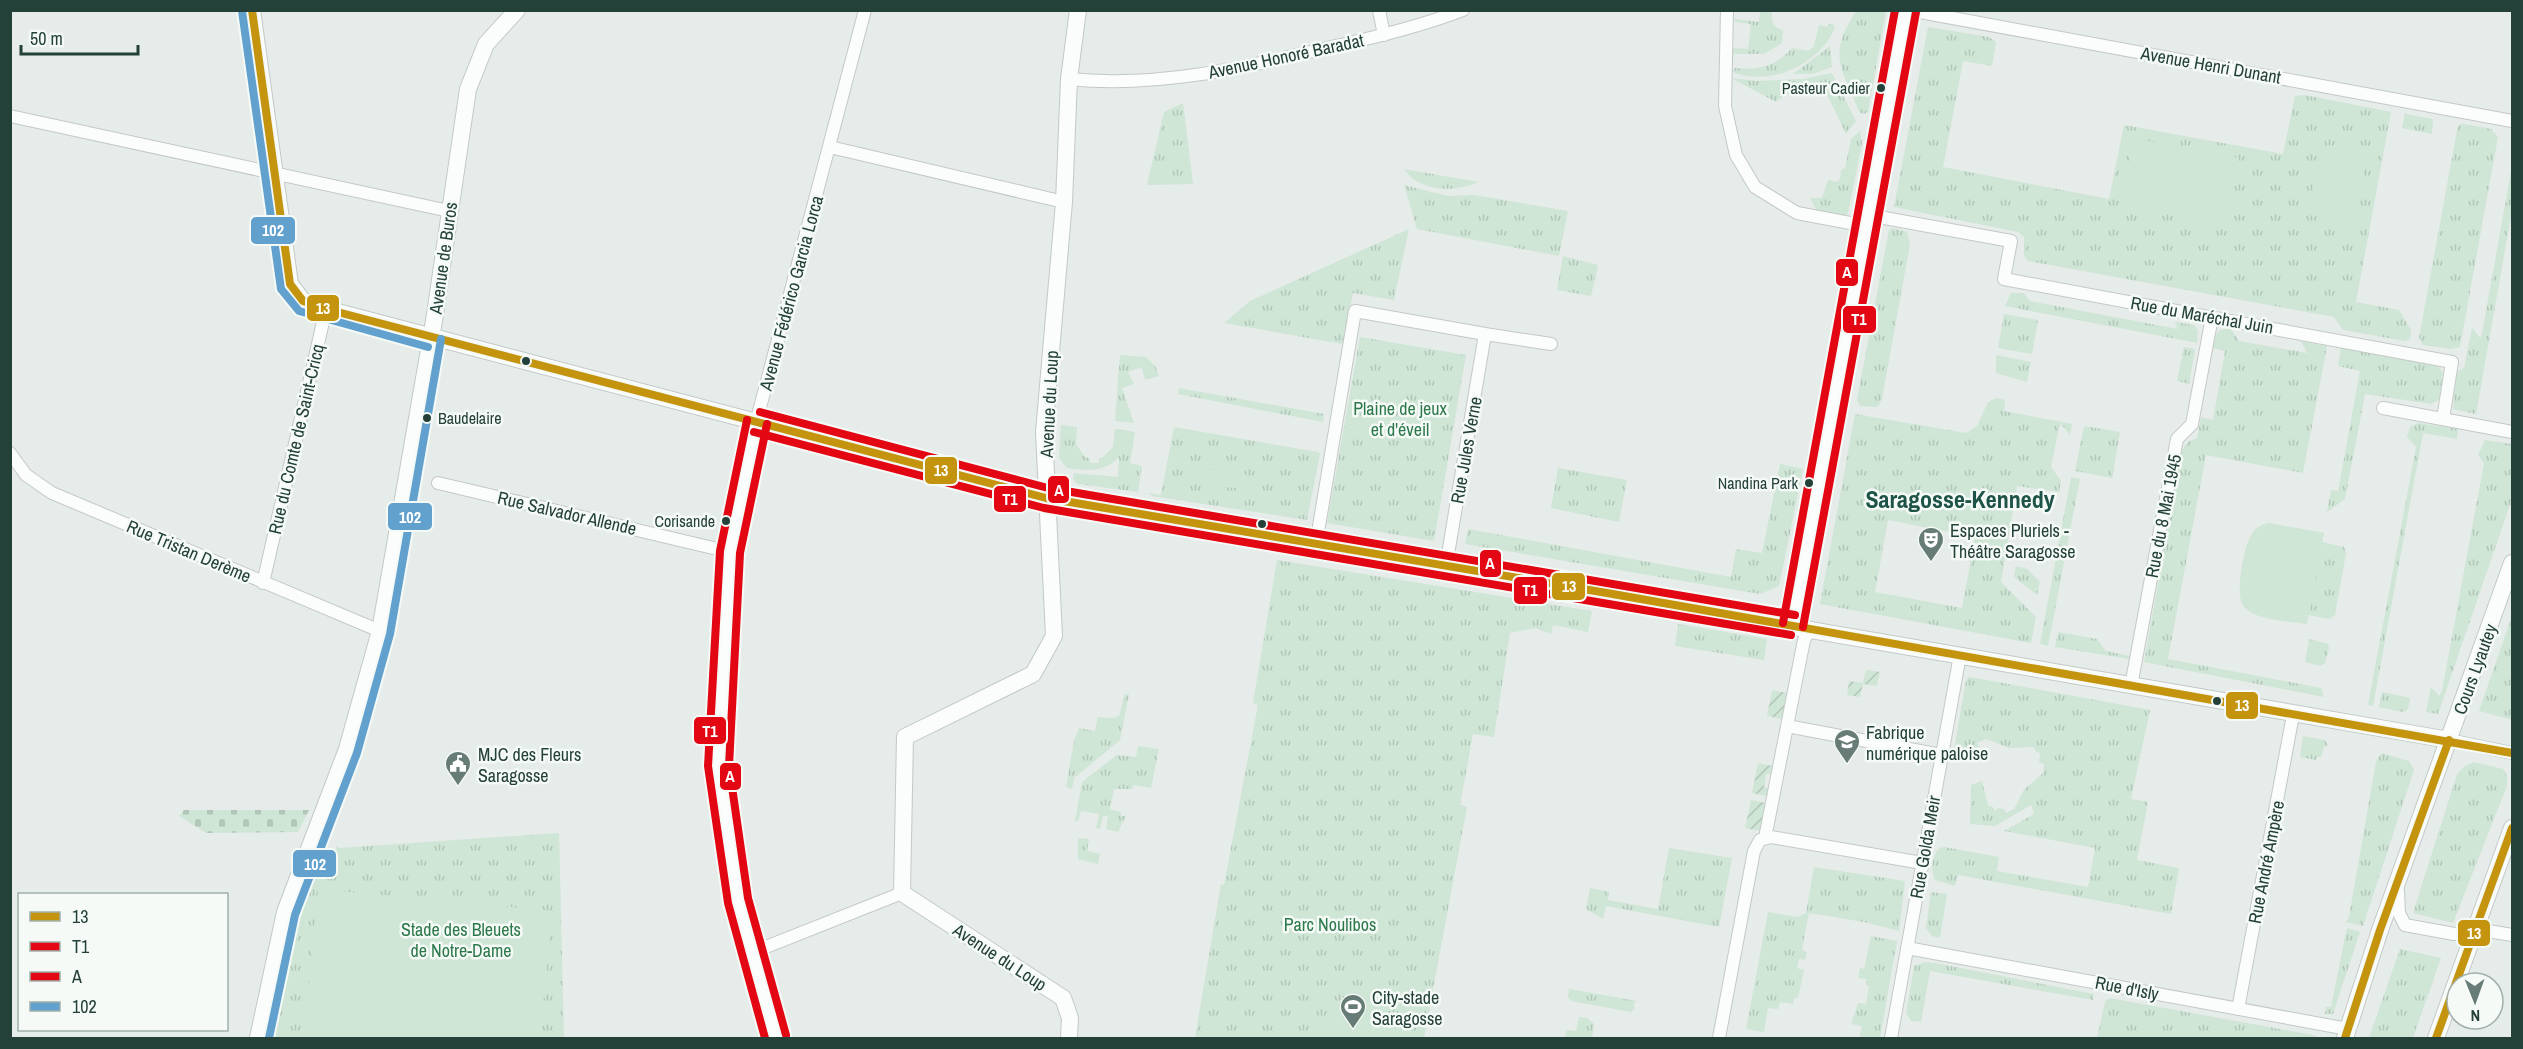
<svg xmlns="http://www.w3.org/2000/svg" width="2523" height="1049" viewBox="0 0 2523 1049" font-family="'Archivo Narrow',sans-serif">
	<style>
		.grass { fill: url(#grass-tufts); fill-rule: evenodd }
		.cemetery { fill: url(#cemetery-stones) }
		.garden { fill: url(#garden-furrows) }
		.pitch { fill: #cfe5d6 }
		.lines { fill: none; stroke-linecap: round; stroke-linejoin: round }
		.street-casing { stroke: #c3c9c6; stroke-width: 14 }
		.secondary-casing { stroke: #c2c9c6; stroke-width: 18 }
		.street { stroke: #fbfcfc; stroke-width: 12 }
		.secondary { stroke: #fbfcfc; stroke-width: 16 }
		.bus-1-casing { stroke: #f5faf7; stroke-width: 12 }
		.bus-2-casing { stroke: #f5faf7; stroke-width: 12 }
		.bus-3-casing { stroke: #f5faf7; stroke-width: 12 }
		.bus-4-casing { stroke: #f5faf7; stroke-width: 12 }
		.bus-1 { stroke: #c4940e; stroke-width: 8 }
		.bus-2 { stroke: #e30613; stroke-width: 8 }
		.bus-3 { stroke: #e30613; stroke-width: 8 }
		.bus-4 { stroke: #62a1ce; stroke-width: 8 }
		.bus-dot { fill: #234039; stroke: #f5faf7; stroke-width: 2 }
		.labels { text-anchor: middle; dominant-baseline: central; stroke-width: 5; stroke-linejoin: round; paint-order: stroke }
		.bus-label { font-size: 16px; fill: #234039; stroke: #f5faf7; text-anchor: end }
		.street-label { font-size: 18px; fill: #234039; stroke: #f5faf7 }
		.park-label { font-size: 18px; fill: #2c784b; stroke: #f5faf7 }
		.poi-label { font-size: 18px; fill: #234039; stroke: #f5faf7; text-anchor: start }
		.district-label { font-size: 24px; font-weight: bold; fill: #1e5347; stroke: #f5faf7 }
		.line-badge { stroke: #f5faf7; stroke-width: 2 }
		.badge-label { font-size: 16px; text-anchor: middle; font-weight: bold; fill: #fff }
	</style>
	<defs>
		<pattern id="grass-tufts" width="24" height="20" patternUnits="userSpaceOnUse" patternTransform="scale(1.5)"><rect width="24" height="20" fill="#cfe5d6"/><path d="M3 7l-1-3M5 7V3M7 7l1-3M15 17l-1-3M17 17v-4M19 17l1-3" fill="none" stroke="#b1c6b8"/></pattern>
		<pattern id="cemetery-stones" width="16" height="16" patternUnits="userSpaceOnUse" patternTransform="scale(1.5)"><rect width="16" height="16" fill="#cfe5d6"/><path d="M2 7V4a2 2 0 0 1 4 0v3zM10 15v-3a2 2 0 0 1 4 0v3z" fill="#b1c6b8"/></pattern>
		<pattern id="garden-furrows" width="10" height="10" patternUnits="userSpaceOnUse" patternTransform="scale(1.5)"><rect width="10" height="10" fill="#cfe5d6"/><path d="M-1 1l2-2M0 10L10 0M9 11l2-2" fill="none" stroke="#b1c6b8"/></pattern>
	</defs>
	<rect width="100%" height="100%" fill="#e6ece9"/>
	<!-- grass -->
	<path class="grass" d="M1760,11H1771C1774,21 1769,26 1783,30L1782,43L1764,54H1732L1733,48L1748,49L1751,24L1735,22V19L1759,22Z
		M1856,11H1886L1868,112L1864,114L1860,113C1841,67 1827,56 1856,11Z
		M1829,24H1833L1835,27C1820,65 1770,87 1732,72L1735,68C1760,70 1775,67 1792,48L1809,51L1814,46L1819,25L1828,27Z
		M1928,27L1989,37L1996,42L1992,66L1963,61L1943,167L2109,199L2124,125L2283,154L2295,96L2305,95L2391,112L2356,302L2399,310L2411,330L2410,339L2405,341L2343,330L2334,317L2028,261L2024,255V237L2018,232L1894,207Z
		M1830,46L1832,67L1812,74H1793Z
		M1832,73L1856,121L1846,134L1826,92C1804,87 1794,88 1776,102L1731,78L1757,81L1803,79Z
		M1183,103L1193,184L1147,185L1164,112Z
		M2405,114L2433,119L2432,134L2402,128Z
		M2464,124L2491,129L2498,137L2460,347L2450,349L2423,345L2419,338L2458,125Z
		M1860,131L1862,143L1848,213L1845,216L1817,211L1810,198H1822L1828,180L1836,182L1840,179L1841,170L1845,168L1851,139Z
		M2512,166V211L2476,414L2453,409L2457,372L2464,368L2472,328L2481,339Z
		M1404,169L1478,182C1455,193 1419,192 1404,169Z
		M1404,185L1448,196L1474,195L1568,211L1559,256L1417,229Z
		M1892,228L1907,232L1910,244L1882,399L1877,407L1860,406L1857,400L1889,230Z
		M1409,229L1394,300L1353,293L1342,344L1224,323L1250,301Z
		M1563,256L1598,265L1591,296L1557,290Z
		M2011,293H2024L2030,301L2178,329L2175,322L2194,325L2198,331L2197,343L2005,306Z
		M2004,314L2038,320L2032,354L1998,348Z
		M2230,328L2239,341L2307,353L2301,341L2327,346L2303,473L2206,455L2168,659L2321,688L2324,697L2144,662L2182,450L2188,442L2197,438L2201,417L2213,420L2225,351L2213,348L2216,335L2220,330Z
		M1360,337L1466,355L1434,541L1327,523Z
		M2184,347L2195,349L2189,384L2177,381Z
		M2341,348L2434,365L2440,368L2443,374L2439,400L2431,404L2365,394L2345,499L2327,512L2331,490L2338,491L2360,371L2338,366Z
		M1120,355L1146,357L1155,366L1159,376L1145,380L1142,367L1128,372L1134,384L1122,388L1134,423L1115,421Z
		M1996,355L2031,362L2027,382L1996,373Z
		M1179,388L1324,414L1323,422L1178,394Z
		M1997,398L2005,400L2004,411L2072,424L2070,435L2060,423L2051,467L2061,481L2059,492L2017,486L2001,582L2036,617L2031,643L1820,604L1855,414L1966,433L1977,426L1988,402ZM1888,520L1975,537L1962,608L1875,592Z
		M2418,423L2458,429L2457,439L2423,433L2373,706L2368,705L2416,447L2407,437L2410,427Z
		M1061,425L1077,427L1076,444L1085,457L1089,458L1090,463H1099V458H1102L1113,447L1115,429L1135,432L1130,463L1142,466L1138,492L1078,484L1073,479L1074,473L1118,477L1119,457C1106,472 1087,471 1067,468L1059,458Z
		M2084,426L2120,432L2112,478L2075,471Z
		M1174,427L1318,452L1320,454L1307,520L1152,496L1148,493L1161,495Z
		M2485,440L2512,444V499L2438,714L2426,712L2431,687L2439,696L2442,691L2484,463L2478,455Z
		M1780,464L1803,469L1779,586L1760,594L1465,544L1468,529L1731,577L1736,549L1762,553Z
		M1558,468L1627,480L1619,522L1551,508Z
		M2071,477L2080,479L2048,646L2040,644Z
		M2322,542L2344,547L2346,553L2335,615L2329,619L2308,615Z
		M1277,560L1592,611L1588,632L1553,625L1551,634L1535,628L1510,633L1494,737L1473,734L1460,805L1467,807L1424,1038H1195L1221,884L1224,885L1258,705L1253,703Z
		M2016,566L2027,569L2040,582L2037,595L2014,577Z
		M2512,616V720L2479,711Z
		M1678,624L1767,639L1764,660L1675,646Z
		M2058,632L2097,639L2106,651L2129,656V659L2055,647Z
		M2309,639L2328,644L2329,648L2325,663L2320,666L2305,662Z
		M1970,677L2150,710L2131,799L2148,802L2137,860L2179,868L2171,914L1958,875L1955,886L1935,880C1930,871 1932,855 1940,848L1944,847L1999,857L1997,871L2088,887L2095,848L2004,831L2034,814L2031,805L1995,826L1970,824L1971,785L1982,781L1988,806H1992L1995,811L1998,808L2004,809L2006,813L2014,809L2024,790L2043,773L2044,764L2039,762L2040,753L2036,752L2034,747L2009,748L1986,739L1977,743L1979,747L1975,752L1970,751L1972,757L1969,760L1953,755L1966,680Z
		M2382,692L2410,698L2408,709L2403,712L2379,707Z
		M1125,694H1129L1120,740L1074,778L1072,789L1066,787L1074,741L1079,728L1095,731L1098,717L1113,718L1119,716Z
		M2303,736L2325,740L2328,746H2324L2321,757H2317L2316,760L2300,757Z
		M1138,746L1159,749L1151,788L1134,785L1132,789H1114L1110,809L1121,812V816H1126L1118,832L1106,829L1108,816H1103L1100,829L1096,828L1099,814L1081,811L1078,821H1075L1082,782L1117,755L1136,757Z
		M2381,753L2409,761L2414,770L2363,926L2346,922L2349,917L2376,762Z
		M2474,762L2503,769L2507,776V786L2453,923L2413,913L2457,774L2465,766Z
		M559,833L564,1038H274L296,932L311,881L329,868L337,846L339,848Z
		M1078,838L1089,839L1087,851L1100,854L1098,864L1078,859Z
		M1669,848L1732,858L1719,927L1606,906L1603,919L1586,909L1590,888L1609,892L1608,900L1658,909Z
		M1814,867L1905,881L1899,931L1864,922L1809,913L1802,950L1807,952L1805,960L1799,959L1797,968L1804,970L1798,998H1794L1793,1004L1780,1002L1778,1009L1768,1008L1764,1032L1746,1029L1768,912L1798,917L1806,913Z
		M1931,892L1947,894L1940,938L1932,936L1926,928Z
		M2347,928L2360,932L2333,1014H2325L2326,1007H2331Z
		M1871,936L1897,941L1880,1038H1859L1862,1026L1851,1024L1858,1003L1866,1004L1869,986L1866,985V979L1858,978L1860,968L1864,969Z
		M2400,949L2441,958L2413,1038H2369Z
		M1925,962L1935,963L2094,994L2093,1000L1930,971L1921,1022L1911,1021L1906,1013L1914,966Z
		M1569,989L1637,1001L1633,1004L1635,1008L1631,1012L1571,1001L1568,997Z
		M2109,998L2313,1035L2319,1038H2097L2105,1002Z
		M1579,1017L1587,1018L1594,1024L1592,1038H1565L1567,1030L1576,1031Z"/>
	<!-- cemetery -->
	<path class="cemetery" d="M184,810H309L298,832L206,833L179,816Z"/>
	<!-- garden -->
	<path class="garden" d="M1866,670L1880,672L1877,686L1863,684L1860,697L1847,695L1849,681L1863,683Z
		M1772,690L1787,693L1782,719L1767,716Z
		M1758,763L1773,766L1771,774H1766L1764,787L1768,788L1767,796L1752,793Z
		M1751,800L1766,803L1760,831L1745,828Z"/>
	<!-- pitch -->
	<path class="pitch" d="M2133,138L2239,158L2227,225L2121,206Z
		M2320,146L2367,155L2355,222L2308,215Z
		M1206,469L1248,475V481L1240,488L1217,487L1201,478Z
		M2269,523L2324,533L2307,624C2289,621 2257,621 2244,607C2234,597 2244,543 2253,532C2257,527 2263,524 2269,523Z
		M318,889L552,911L540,1038H304Z
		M1327,1012L1383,1021L1381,1038H1323Z"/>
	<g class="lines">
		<defs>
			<path id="street" d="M1379,10L1384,35
				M1727,10L1725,106L1736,155L1755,187L1797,213L1866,226
				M1909,10L2512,121
				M1069,79C1156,88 1243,68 1327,48C1373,38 1419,27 1463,10
				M10,116L449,211
				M830,147L1064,202
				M1868,215L2011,241L2004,279L2452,362L2443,419
				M1485,334L1551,344
				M2383,408L2512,432
				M10,453L26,475L52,493L380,631
				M438,483L730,552
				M1316,544L1355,311L1485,334L1446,566
				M263,583L326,309
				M1793,625L1906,10
				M2131,686L2177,439L2192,424L2212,317
				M1787,726L1941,755
				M2449,740L2512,753
				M1765,838L1804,640L1811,628
				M2398,891L2399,913L2405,925L2454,934L2488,931L2512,935
				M1907,948L2348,1029
				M753,952L902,893
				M2238,1009L2293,715
				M776,1038L738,900L718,766L730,552L753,434L865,10
				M1719,1038L1754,851L1760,840L1771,837L1922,863
				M1891,1038L1960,655"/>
			<path id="secondary" d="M252,10L290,284L303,301L326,309L1046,498L2449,740
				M258,1038L285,912L347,749L380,631L434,321L468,89L486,44L517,10
				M1069,1038L1070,1018L1063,998L902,893L905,737L1033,674L1054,636L1044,432L1064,202L1069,79L1078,10
				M2345,1038L2380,930L2512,563
				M2436,1038L2512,828"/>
		</defs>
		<!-- street casing -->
		<use href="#street" class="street-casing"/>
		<!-- secondary casing -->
		<use href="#secondary" class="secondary-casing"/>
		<!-- street -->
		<use href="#street" class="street"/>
		<!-- secondary -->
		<use href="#secondary" class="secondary"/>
		<defs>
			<path id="bus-1" d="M252,10L290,284L303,301L326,309L1046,498L1607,593L2512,753
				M2345,1038L2380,930L2449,740
				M2436,1038L2512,828"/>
			<path id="bus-2" d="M747,420L720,551L708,766L728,903L765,1038
				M754,432L1044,508L1791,635
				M1803,627L1916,12"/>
			<path id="bus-3" d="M760,412L1048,488L1795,615
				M767,424L740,553L729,766L748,898L786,1035
				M1783,623L1895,10"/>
			<path id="bus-4" d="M242,11L281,289L299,311L428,347
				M269,1038L295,915L357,753L390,634L441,339"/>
		</defs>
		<!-- bus-1 casing -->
		<use href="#bus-1" class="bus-1-casing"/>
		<!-- bus-2 casing -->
		<use href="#bus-2" class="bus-2-casing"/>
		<!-- bus-3 casing -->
		<use href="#bus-3" class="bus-3-casing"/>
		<!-- bus-4 casing -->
		<use href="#bus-4" class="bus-4-casing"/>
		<!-- bus-1 -->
		<use href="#bus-1" class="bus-1"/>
		<!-- bus-2 -->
		<use href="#bus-2" class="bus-2"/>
		<!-- bus-3 -->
		<use href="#bus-3" class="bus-3"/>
		<!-- bus-4 -->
		<use href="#bus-4" class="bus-4"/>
	</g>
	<!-- icons -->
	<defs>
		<symbol id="theatre-pin" viewBox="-11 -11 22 30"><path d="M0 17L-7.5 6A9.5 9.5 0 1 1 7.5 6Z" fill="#677c77" stroke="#f5faf7"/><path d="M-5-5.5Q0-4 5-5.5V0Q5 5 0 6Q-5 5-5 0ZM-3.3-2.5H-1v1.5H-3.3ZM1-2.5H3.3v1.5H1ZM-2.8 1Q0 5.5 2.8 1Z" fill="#fff"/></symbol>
		<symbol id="university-pin" viewBox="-11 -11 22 30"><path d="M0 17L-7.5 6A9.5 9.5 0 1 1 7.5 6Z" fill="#677c77" stroke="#f5faf7"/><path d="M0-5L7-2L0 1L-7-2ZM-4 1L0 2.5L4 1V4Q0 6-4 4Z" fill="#fff"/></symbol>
		<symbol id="civic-pin" viewBox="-11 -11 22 30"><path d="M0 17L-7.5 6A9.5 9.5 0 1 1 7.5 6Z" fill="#677c77" stroke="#f5faf7"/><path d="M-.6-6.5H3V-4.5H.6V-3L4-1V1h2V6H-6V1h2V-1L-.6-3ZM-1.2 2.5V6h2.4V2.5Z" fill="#fff"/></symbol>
		<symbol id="stadium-pin" viewBox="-11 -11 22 30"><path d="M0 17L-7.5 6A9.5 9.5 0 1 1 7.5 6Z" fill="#677c77" stroke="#f5faf7"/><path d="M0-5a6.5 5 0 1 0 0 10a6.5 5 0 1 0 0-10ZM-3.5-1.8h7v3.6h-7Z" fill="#fff"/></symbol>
	</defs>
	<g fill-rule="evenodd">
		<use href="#theatre-pin" x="1916" y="525" width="30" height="40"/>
		<use href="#university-pin" x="1832" y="727" width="30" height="40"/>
		<use href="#civic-pin" x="443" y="749" width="30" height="40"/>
		<use href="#stadium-pin" x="1338" y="992" width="30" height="40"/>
	</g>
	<!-- markers -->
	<g class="bus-dot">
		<circle cx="1881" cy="88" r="5"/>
		<circle cx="526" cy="361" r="5"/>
		<circle cx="427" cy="418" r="5"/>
		<circle cx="1809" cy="483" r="5"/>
		<circle cx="726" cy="521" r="5"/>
		<circle cx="1262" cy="524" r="5"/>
		<circle cx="2217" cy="701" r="5"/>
	</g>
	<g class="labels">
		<!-- bus labels -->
		<g class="bus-label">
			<text x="1870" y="88">Pasteur Cadier</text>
			<text x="438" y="418" text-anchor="start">Baudelaire</text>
			<text x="1798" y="483">Nandina Park</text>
			<text x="715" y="521">Corisande</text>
		</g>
		<!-- street labels -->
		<g class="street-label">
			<text transform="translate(1286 56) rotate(-12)">Avenue Honoré Baradat</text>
			<text transform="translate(2211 65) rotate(10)">Avenue Henri Dunant</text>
			<text transform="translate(443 258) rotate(-82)">Avenue de Buros</text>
			<text transform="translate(791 293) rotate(-75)">Avenue Fédérico Garcia Lorca</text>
			<text transform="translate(2202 315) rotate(10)">Rue du Maréchal Juin</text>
			<text transform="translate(1049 404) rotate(-87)">Avenue du Loup</text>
			<text transform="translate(296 439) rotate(-77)">Rue du Comte de Saint-Cricq</text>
			<text transform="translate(1466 450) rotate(-80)">Rue Jules Verne</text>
			<text transform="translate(567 513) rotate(13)">Rue Salvador Allende</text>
			<text transform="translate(2163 516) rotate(-79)">Rue du 8 Mai 1945</text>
			<text transform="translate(189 551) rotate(23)">Rue Tristan Derème</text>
			<text transform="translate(2475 669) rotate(-70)">Cours Lyautey</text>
			<text transform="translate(1925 847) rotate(-80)">Rue Golda Meir</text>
			<text transform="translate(2266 862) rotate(-79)">Rue André Ampère</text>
			<text transform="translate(1000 957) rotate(33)">Avenue du Loup</text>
			<text transform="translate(2127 988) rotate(11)">Rue d'Isly</text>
		</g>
		<!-- park labels -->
		<g class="park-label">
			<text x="1400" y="408">Plaine de jeux<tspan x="1400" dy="21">et d'éveil</tspan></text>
			<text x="1330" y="924">Parc Noulibos</text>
			<text x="461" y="929">Stade des Bleuets<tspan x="461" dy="21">de Notre-Dame</tspan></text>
		</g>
		<!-- poi labels -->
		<g class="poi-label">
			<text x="1950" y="530">Espaces Pluriels -<tspan x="1950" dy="21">Théâtre Saragosse</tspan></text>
			<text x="1866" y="732">Fabrique<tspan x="1866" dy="21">numérique paloise</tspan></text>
			<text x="478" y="754">MJC des Fleurs<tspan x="478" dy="21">Saragosse</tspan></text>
			<text x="1372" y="997">City-stade<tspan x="1372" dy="21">Saragosse</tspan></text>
		</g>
		<!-- district labels -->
		<g class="district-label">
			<text x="1960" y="499">Saragosse-Kennedy</text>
		</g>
	</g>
	<g class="line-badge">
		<rect x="250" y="216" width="46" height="29" rx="6" fill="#62a1ce"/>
		<rect x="1835" y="258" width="24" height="29" rx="6" fill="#e30613"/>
		<rect x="306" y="294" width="34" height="28" rx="6" fill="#c4940e"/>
		<rect x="1842" y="305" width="35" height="29" rx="6" fill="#e30613"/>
		<rect x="924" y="456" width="34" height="29" rx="6" fill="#c4940e"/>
		<rect x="1047" y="475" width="23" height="29" rx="6" fill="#e30613"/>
		<rect x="993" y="485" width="34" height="28" rx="6" fill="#e30613"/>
		<rect x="387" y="502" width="46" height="29" rx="6" fill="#62a1ce"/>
		<rect x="1479" y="549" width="23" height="29" rx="6" fill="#e30613"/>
		<rect x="1551" y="572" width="35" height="29" rx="6" fill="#c4940e"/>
		<rect x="1513" y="576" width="35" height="29" rx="6" fill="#e30613"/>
		<rect x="2225" y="691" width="34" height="29" rx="6" fill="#c4940e"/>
		<rect x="693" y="716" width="34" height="29" rx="6" fill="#e30613"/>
		<rect x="719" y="762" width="23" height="29" rx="6" fill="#e30613"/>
		<rect x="292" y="849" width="45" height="29" rx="6" fill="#62a1ce"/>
		<rect x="2457" y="919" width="34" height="28" rx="6" fill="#c4940e"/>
	</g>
	<g class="badge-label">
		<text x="273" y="236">102</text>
		<text x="1847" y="278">A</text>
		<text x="323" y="314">13</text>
		<text x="1859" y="325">T1</text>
		<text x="941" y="476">13</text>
		<text x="1059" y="496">A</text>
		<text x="1010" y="505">T1</text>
		<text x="410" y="523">102</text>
		<text x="1490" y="569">A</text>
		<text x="1569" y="592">13</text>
		<text x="1530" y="596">T1</text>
		<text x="2242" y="711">13</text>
		<text x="710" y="737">T1</text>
		<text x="730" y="782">A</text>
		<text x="315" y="870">102</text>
		<text x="2474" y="939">13</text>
	</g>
	<!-- border -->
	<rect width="2523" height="1049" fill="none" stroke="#234039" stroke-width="24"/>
	<!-- legend -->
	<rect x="18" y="893" width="210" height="138" fill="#f5faf7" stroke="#a1b0ab" stroke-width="1.5"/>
	<rect x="30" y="912" width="30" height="9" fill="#c4940e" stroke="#a1b0ab" stroke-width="1.5"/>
	<text x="72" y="923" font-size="18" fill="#234039">13</text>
	<rect x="30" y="942" width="30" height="9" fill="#e30613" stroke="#a1b0ab" stroke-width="1.5"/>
	<text x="72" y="953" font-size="18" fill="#234039">T1</text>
	<rect x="30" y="972" width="30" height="9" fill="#e30613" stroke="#a1b0ab" stroke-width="1.5"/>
	<text x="72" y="983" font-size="18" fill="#234039">A</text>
	<rect x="30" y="1002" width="30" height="9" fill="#62a1ce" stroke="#a1b0ab" stroke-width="1.5"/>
	<text x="72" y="1013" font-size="18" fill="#234039">102</text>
	<!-- north arrow -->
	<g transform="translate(2475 1001) rotate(179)"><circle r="28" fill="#f5faf7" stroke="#a1b0ab" stroke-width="1.5"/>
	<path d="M0-4.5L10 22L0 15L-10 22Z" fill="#677c77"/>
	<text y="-9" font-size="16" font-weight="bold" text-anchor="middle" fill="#234039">N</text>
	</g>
	<!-- scale -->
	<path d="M21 45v9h117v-9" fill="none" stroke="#234039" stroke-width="3"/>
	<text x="30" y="45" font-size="18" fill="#234039" stroke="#f5faf7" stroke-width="4.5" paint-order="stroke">50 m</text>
</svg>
